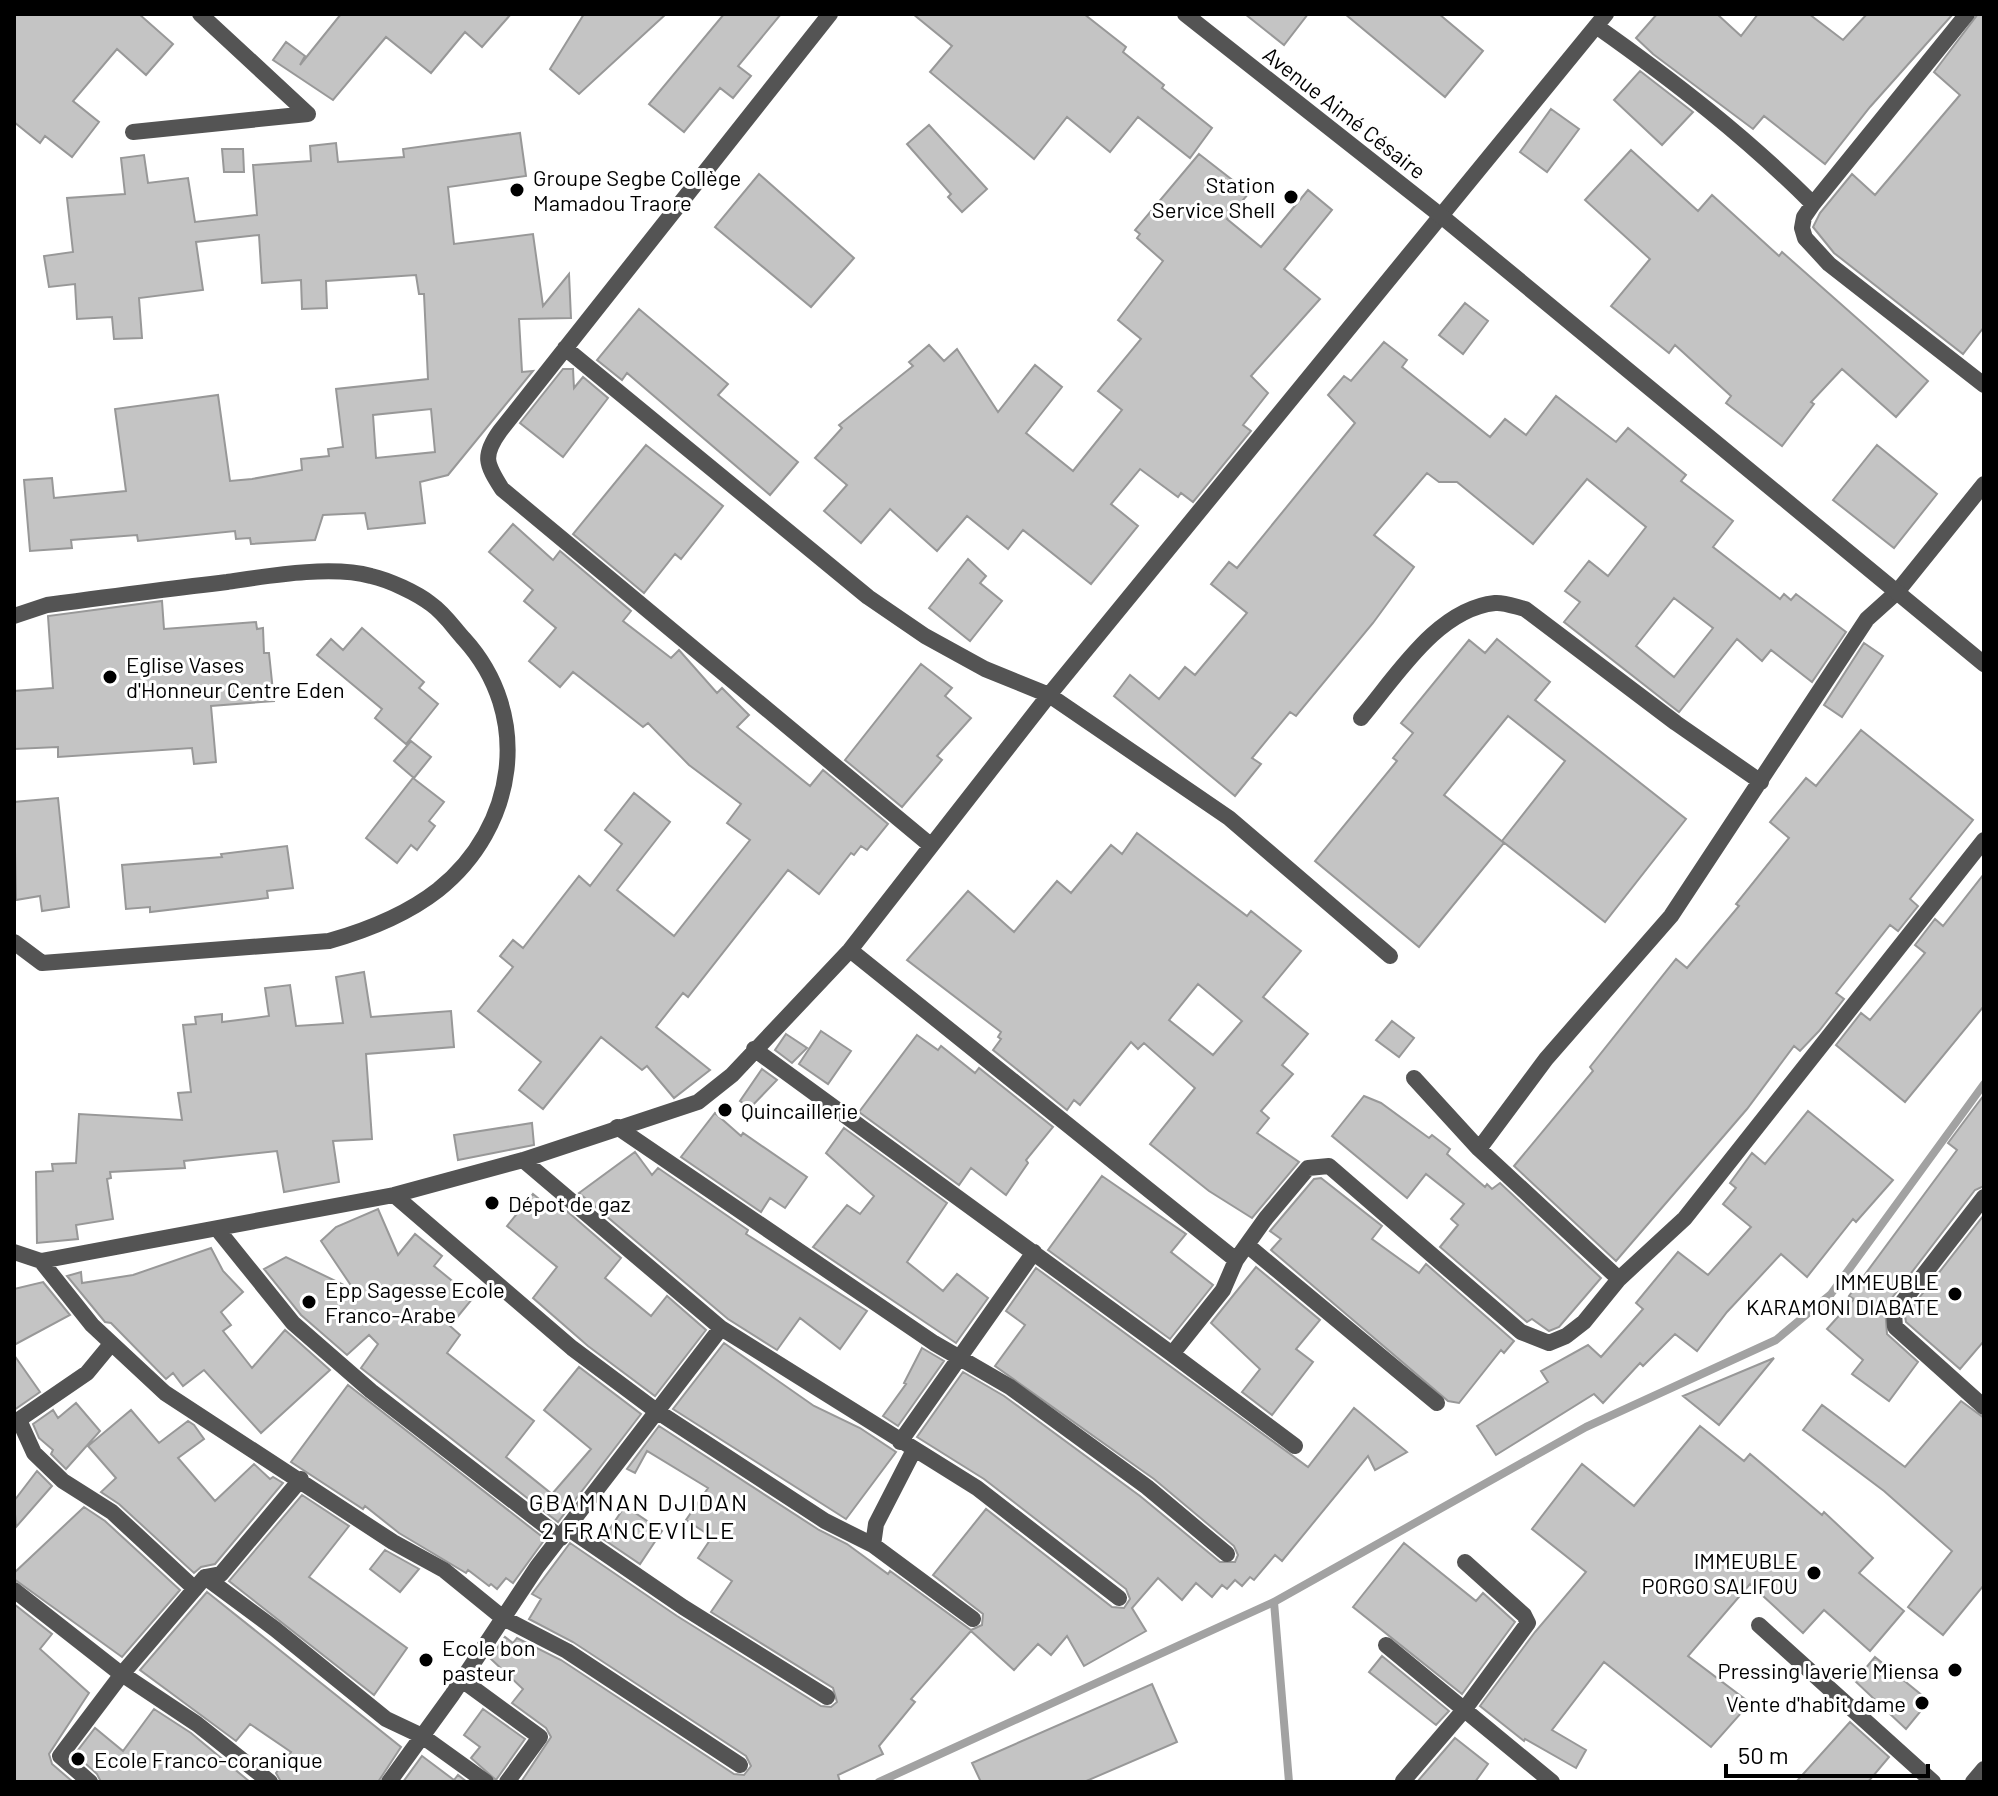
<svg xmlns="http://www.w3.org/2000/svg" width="1998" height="1796" viewBox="0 0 1998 1796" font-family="Barlow,sans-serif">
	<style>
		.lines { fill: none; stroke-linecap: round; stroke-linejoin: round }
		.stream { stroke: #a2a2a2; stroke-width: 8 }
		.building { fill: #c4c4c4; stroke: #989898; stroke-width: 2; fill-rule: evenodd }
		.minor { stroke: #545454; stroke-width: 16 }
		.tertiary { stroke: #545454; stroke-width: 16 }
		.poi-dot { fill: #000; stroke: #fff; stroke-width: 3 }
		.labels { text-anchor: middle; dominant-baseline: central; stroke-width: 6; stroke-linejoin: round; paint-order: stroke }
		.street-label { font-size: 22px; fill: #000; stroke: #fff }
		.poi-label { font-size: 22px; fill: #000; stroke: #fff; text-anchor: start }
		.neighbourhood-label { font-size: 24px; letter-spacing: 2px; fill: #000; stroke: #fff }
	</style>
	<rect width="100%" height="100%" fill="#fff"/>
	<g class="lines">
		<!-- stream -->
		<path class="stream" d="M1274,1602L1289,1782
			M879,1782L1274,1602L1586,1427L1776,1340L1831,1294L1984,1084"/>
	</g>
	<!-- building -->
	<path class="building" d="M14,14H139L173,44L146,75L117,49L73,101L99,122L72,157L45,136L40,143L14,122Z
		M341,14H511L482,47L465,32L431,73L386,37L333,100L273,60L286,42L305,56L300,65Z
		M584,14H666L579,94L550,69Z
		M724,14H781L738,66L751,76L733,98L720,88L684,132L649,104Z
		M913,14H1084L1126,47L1123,52L1164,85L1162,88L1212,128L1190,158L1138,117L1110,152L1067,117L1034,159L930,72L952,46Z
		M1245,14H1308L1284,45Z
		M1345,14H1439L1483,51L1445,97Z
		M1657,14H1717L1741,36L1758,14H1809L1843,40L1867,14H1953L1870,107L1825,164L1764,116L1753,129L1653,54L1636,38Z
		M1978,14H1984V327L1963,354L1834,253L1813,227L1820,213L1852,174L1875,195L1960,95L1934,72Z
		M1640,71L1693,112L1662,145L1614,100Z
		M1551,109L1579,129L1547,172L1520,152Z
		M929,125L987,189L962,212L948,197L951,194L907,144Z
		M520,133L526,176L448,187L454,244L533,234L543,306L569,274L571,318L519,319L522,372L533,371L448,475L420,482L425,523L368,529L365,513L323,515L315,540L251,544L250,538L236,539L235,531L138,541L137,535L71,540L72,548L30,551L24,480L52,478L54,498L126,491L115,409L218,395L230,481L252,479L302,470L301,459L329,456L328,449L343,447L336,389L428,379L424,294H419L416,275L326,281L327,308L302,309L301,280L262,283L259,235L196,242L203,290L139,298L142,338L114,339L112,317L77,319L75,284L49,287L44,256L73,252L67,198L125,194L121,158L144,155L148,183L188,178L195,222L257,215L253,165L311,161L310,146L336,143L338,162L404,157L403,149ZM431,409L435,452L376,458L373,415Z
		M222,149H243L244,172H224Z
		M1631,150L1698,211L1712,195L1779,256L1782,252L1928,381L1896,417L1842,369L1811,402L1814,404L1782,446L1726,403L1731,396L1675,345L1669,353L1611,306L1650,259L1585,200Z
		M1199,154L1249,193L1227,219L1261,247L1308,190L1332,210L1284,269L1320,299L1251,376L1268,393L1243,425L1251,431L1193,502L1181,493L1178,497L1140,469L1111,504L1138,526L1091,584L1023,530L1008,549L967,516L937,551L890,509L861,543L824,511L847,485L815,458L842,428L839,425L913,366L909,362L929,345L944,361L957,349L998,412L1035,365L1062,387L1026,433L1073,471L1122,410L1098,391L1141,339L1118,320L1163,261L1137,238L1140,234L1135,230Z
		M759,174L854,258L811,307L715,227Z
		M1465,303L1488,321L1463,354L1439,335Z
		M639,309L728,384L718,395L798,462L770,495L627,373L622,380L597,360Z
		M1384,342L1407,360L1402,367L1490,437L1505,419L1526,435L1556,396L1616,442L1628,428L1686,475L1681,481L1733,521L1713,547L1780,599L1784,594L1791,600L1796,594L1846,632L1812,682L1771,650L1762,661L1737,639L1679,712L1564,622L1580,602L1565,591L1589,561L1608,576L1646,527L1587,479L1533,544L1457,482H1439L1427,473L1374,535L1414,567L1373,623L1296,716L1290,712L1252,758L1261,764L1235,796L1114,696L1130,675L1159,699L1185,667L1195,675L1247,613L1211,584L1229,562L1237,568L1355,423L1328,395L1344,376L1351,381ZM1674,598L1713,628L1674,677L1636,646Z
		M563,369H573L574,388L583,377L608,398L563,457L520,423Z
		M646,445L723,506L681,559L675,554L644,593L573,534Z
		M1877,445L1937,494L1894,548L1833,500Z
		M513,524L553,560L560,551L631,611L623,621L671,658L679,650L717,693L722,688L749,715L737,727L810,786L823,770L888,824L867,850L861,846L854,855L851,853L819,894L788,870L688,997L683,993L656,1027L710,1070L674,1098L647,1066L642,1070L601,1037L543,1109L519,1090L541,1062L478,1011L513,967L500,956L513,940L523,948L579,876L590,886L622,844L605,830L634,793L670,822L617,890L674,936L750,840L727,823L741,804L689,765L648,723L643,727L573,672L560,687L529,661L556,628L524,601L533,590L489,552Z
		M968,559L986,576L980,583L1002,601L970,641L929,608Z
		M162,601L164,629L256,622L257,629L263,628L264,653H269L274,701L211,706L216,762L194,764L192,748L58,757V747L14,749V691L53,688L48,616Z
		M362,628L424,682L419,688L438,704L406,744L375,718L382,709L317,655L331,639L343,650Z
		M1497,639L1550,682L1535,700L1686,819L1605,922L1502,841L1565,761L1508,716L1444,795L1504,843L1419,947L1315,861L1397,761L1393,758L1413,733L1401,723L1469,640L1485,653Z
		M1864,643L1883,656L1842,717L1824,705Z
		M921,664L952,688L945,696L971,718L937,756L942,760L902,807L845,760Z
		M1861,730L1973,820L1910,899L1918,906L1898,931L1890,925L1836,993L1844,999L1819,1031L1800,1051L1794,1046L1747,1109L1616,1261L1514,1166L1593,1071L1590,1067L1676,959L1687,968L1739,906L1736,904L1789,838L1770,822L1806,778L1816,786Z
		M411,741L431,757L414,778L394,761Z
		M413,778L444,802L429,821L435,826L417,850L411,845L397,863L366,838Z
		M58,798L69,907L42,911L40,896L16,900L14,802Z
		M1137,833L1247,916L1251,911L1301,951L1263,997L1308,1034L1282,1065L1293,1074L1261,1111L1269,1118L1257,1133L1299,1162L1252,1218L1209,1191L1150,1144L1195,1088L1144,1043L1138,1049L1131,1042L1080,1105L1074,1100L1067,1110L993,1050L1001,1039L998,1037L1001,1032L907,960L968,891L1014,932L1057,881L1071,893L1111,845L1122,854ZM1198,984L1242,1021L1213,1055L1169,1020Z
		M287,846L293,888L267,891L268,898L150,912V907L126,909L122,865L222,857L221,854Z
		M1984,874V1006L1905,1102L1836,1045L1861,1013L1870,1020L1925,953L1915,945L1935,919L1943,926Z
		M364,972L371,1017L451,1011L454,1047L366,1054L372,1139L333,1141L339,1182L284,1192L277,1151L184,1161L185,1168L110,1172L111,1178L107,1179L113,1219L76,1225L78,1239L37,1243L36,1172L53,1171L52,1164L76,1163L79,1114L182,1120L178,1093L191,1092L183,1025L196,1024L195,1017L222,1014V1022L269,1016L265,988L290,985L296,1026L343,1023L336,977Z
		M1392,1021L1414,1038L1399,1057L1376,1040Z
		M821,1031L851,1051L828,1084L799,1064Z
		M786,1034L807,1048L792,1063L775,1050Z
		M917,1035L938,1050L941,1046L975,1073L979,1068L1053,1127L1026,1160L1028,1163L1006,1195L971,1168L959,1185L859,1112Z
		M762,1069L777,1080L750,1108L740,1101Z
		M1984,1095V1186L1975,1190L1885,1307L1887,1334L1918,1362L1889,1401L1852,1374L1863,1360L1827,1329L1854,1299L1849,1296L1957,1150L1948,1143Z
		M1364,1096L1381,1103L1429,1138L1432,1135L1450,1149L1447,1154L1485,1187L1487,1184L1492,1189L1500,1183L1601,1278L1559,1327L1549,1331L1532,1319L1527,1322L1440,1247L1458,1225L1451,1219L1464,1204L1426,1174L1407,1198L1332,1136Z
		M1808,1111L1893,1180L1856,1222L1853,1219L1807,1277L1781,1254L1727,1312L1697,1351L1675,1334L1643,1366L1640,1363L1603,1403L1594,1394L1496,1455L1477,1426L1548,1382L1541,1371L1588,1345L1601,1357L1643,1309L1636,1303L1678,1252L1708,1275L1751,1227L1723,1204L1736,1188L1730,1183L1752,1153L1765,1164Z
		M715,1113L741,1136L743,1133L807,1177L785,1208L770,1198L761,1212L681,1157Z
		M532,1123L534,1145L458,1160L454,1135Z
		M844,1128L947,1203L907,1262L943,1291L957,1274L988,1298L956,1343L813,1247L847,1205L860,1214L874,1196L826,1153Z
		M635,1152L652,1175L658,1168L748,1230L746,1234L867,1311L840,1349L800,1318L777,1350L728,1319L579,1193Z
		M1102,1176L1186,1234L1171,1252L1213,1285L1170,1339L1048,1250Z
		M1321,1178L1382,1226L1372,1239L1419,1273L1426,1264L1514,1341L1504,1353L1501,1350L1459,1403L1448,1401L1271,1250L1281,1239L1270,1231L1314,1179Z
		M533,1194L554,1211L561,1206L621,1258L605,1278L651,1316L667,1296L706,1330L655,1396L588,1346L533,1298L557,1267L507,1226Z
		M378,1209L398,1255L415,1234L442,1256L434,1266L473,1298L450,1326L460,1335L447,1353L534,1421L506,1457L552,1494L591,1449L544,1410L579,1367L641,1414L558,1522L361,1368L378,1344L369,1335L347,1355L301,1315L264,1269L286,1257L354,1290L321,1241L336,1227Z
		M1984,1215V1341L1960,1369L1906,1322L1905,1316Z
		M211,1248L223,1271L243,1292L221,1312L231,1325L223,1331L252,1368L285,1330L330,1370L261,1433L204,1370L183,1386L173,1373L166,1379L111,1323L105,1322L67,1276L81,1272L82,1283L133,1275Z
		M1256,1267L1320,1320L1296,1349L1313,1362L1272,1415L1242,1392L1260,1369L1211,1323Z
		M1036,1268L1308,1467L1354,1408L1407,1452L1375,1470L1368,1456L1282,1561L1275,1555L1254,1580L1250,1577L1242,1586L1235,1580L1227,1589L1222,1585L1212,1597L1196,1583L1182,1600L1158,1578L1132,1608L1146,1631L1084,1666L1067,1636L1051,1655L1038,1644L1014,1670L971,1631L911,1699L915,1702L879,1746L883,1754L838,1775L840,1782H521L551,1737L546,1728L512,1703L523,1689L490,1658L505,1637L513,1643L517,1638L561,1660L734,1774L744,1775L751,1766L746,1756L573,1642L529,1619L541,1599L532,1594L570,1543L677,1616L821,1706L831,1707L837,1702L833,1688L711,1612L732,1581L698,1558L712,1537L686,1520L708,1488L647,1451L635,1473L627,1469L659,1426L819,1530L847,1544L888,1574L890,1571L971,1630L982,1625L983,1614L933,1575L986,1509L1112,1607L1124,1608L1130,1599L1126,1589L984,1479L917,1437L963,1372L1004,1396L1140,1496L1220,1562H1235L1238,1555L1234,1546L1154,1479L995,1366L1025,1325L1006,1311Z
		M43,1282L70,1315L14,1345V1289Z
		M724,1343L814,1406L860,1428L896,1452L846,1519L673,1409Z
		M922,1348L944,1361L898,1426L883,1416L906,1384L904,1383Z
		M14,1355L40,1392L14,1410Z
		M1774,1358L1719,1425L1683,1396Z
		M348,1385L545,1539L513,1583L506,1578L497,1589L491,1584L489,1586L468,1570L466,1573L399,1533L365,1506L363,1509L291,1462Z
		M1961,1401L1984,1418V1585L1943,1635L1908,1607L1952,1551L1884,1491L1803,1430L1822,1405L1905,1467Z
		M76,1403L100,1431L66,1469L51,1454L53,1450L39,1438L33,1424L53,1410L58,1418Z
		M131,1410L159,1443L188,1421L194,1425L204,1439L178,1458L215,1501L254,1464L270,1479L273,1477L283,1483L215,1564L201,1567L194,1573L119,1504L101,1492L116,1478L88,1446Z
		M1700,1426L1744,1461L1750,1454L1822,1515L1824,1512L1873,1558L1859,1573L1904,1611L1870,1651L1824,1610L1803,1633L1750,1584L1688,1656L1750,1703L1711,1747L1604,1662L1552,1730L1586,1750L1576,1768L1525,1739L1524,1741L1480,1706L1535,1632L1586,1572L1532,1529L1582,1464L1634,1506Z
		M37,1471L52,1486L16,1527L14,1501Z
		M302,1495L349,1526L309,1577L407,1648L374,1695L229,1581Z
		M625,1506L662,1531L640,1564L603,1539Z
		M84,1507L105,1521L180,1590L122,1657L14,1579V1573Z
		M1404,1543L1476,1601L1483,1593L1515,1622L1462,1694L1353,1607Z
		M385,1550L419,1569L400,1592L370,1569Z
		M207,1592L401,1747L378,1782H281L276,1773L291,1752L250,1724L236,1741L140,1670Z
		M14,1604L52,1634L40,1649L89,1693L49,1754L52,1764L73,1782H14Z
		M1382,1656L1449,1711L1436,1725L1369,1672Z
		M1875,1657L1929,1701L1906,1729L1855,1681Z
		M1152,1684L1177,1742L1084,1782H981L972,1763Z
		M154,1709L191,1733L250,1782H101L97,1774L75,1754L95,1728L123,1751Z
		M483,1709L525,1739L496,1780L471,1758L480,1747L464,1735Z
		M1850,1722L1889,1757L1868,1782H1796Z
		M1455,1738L1488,1764L1475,1782H1417Z
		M422,1756L454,1780L458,1775L467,1782H403Z"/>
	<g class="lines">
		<!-- minor -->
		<path class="minor" d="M200,14L308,114
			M830,14L500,431C482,456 486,464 502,489L929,844
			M1596,26C1674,81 1746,137 1813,204L1804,217L1802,228L1805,238L1829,264L1984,385
			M133,132L308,114
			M1813,204L1967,14
			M565,348L868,597L925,636L985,669L1049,695L1229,818L1390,956
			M14,616L47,605C107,597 167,589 227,582C268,576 331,565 371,576C389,580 417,593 431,604C444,613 454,628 464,639C533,715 517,827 438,890C406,915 368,930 329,941L42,963L14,942
			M1361,718C1396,677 1437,609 1495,603C1504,602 1516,607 1525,609L1676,723L1761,782
			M850,950L1236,1260
			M754,1049L1172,1354L1223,1290L1236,1260L1266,1218L1308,1168L1329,1166L1521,1332L1549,1343L1566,1336L1584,1322L1619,1279L1685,1218L1984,840
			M1414,1078L1479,1149L1619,1279
			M617,1127L934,1343L1010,1387L1147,1487L1227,1554
			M1479,1149L1546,1059L1671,916L1867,619L1897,592L1984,484
			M523,1160L721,1328L977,1488L1119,1598
			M394,1195L572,1348L655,1410L825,1521L873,1545L973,1619
			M1984,1197L1894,1313L1895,1327L1984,1407
			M218,1230L293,1323L371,1391L561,1538
			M1247,1245L1437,1403
			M14,1252L41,1261L394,1195L523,1160L698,1102L732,1075L850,950L1049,695L1606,14
			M41,1261L92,1325L165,1393L393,1542L444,1570L503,1618L567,1651L740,1765
			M1172,1354L1295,1446
			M19,1420L34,1453L63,1481L112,1512L195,1589
			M14,1423L87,1373L111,1344
			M900,1442L1034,1252
			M569,1529L683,1607L827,1697
			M873,1545L876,1524L914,1450
			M205,1577L275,1629L386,1719L422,1736L486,1782
			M14,1590L116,1670L197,1724L270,1782
			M1759,1625L1933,1782
			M1386,1645L1552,1782
			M462,1680L540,1737L507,1782
			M1403,1781L1464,1710L1528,1623L1524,1615L1465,1562
			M90,1782L60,1756L122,1674L205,1577L221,1574L301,1479
			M389,1782L452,1695L537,1567L721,1328"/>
		<!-- tertiary -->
		<path class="tertiary" d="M1185,14L1440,215L1984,664
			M1973,1782L1984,1769"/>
	</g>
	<!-- markers -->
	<g class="poi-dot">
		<circle cx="517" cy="190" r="8"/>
		<circle cx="1291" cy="197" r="8"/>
		<circle cx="110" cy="677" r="8"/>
		<circle cx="725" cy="1110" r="8"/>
		<circle cx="492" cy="1203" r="8"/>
		<circle cx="1955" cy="1294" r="8"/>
		<circle cx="309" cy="1302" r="8"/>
		<circle cx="1814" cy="1573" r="8"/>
		<circle cx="426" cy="1660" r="8"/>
		<circle cx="1955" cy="1670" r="8"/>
		<circle cx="1922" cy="1703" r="8"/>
		<circle cx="78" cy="1759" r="8"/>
	</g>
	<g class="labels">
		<!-- street labels -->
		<g class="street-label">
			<text transform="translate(1345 112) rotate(38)">Avenue Aimé Césaire</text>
		</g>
		<!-- poi labels -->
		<g class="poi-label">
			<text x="533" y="177">Groupe Segbe Collège<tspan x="533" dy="25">Mamadou Traore</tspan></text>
			<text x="1275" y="184" text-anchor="end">Station<tspan x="1275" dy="25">Service Shell</tspan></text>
			<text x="126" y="664">Eglise Vases<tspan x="126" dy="25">d'Honneur Centre Eden</tspan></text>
			<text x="741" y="1110">Quincaillerie</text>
			<text x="508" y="1203">Dépot de gaz</text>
			<text x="1939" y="1281" text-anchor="end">IMMEUBLE<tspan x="1939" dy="25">KARAMONI DIABATE</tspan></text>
			<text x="325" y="1289">Epp Sagesse Ecole<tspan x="325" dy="25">Franco-Arabe</tspan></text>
			<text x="1798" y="1560" text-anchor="end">IMMEUBLE<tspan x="1798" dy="25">PORGO SALIFOU</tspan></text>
			<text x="442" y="1647">Ecole bon<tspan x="442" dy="25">pasteur</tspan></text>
			<text x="1939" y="1670" text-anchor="end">Pressing laverie Miensa</text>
			<text x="1906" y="1703" text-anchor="end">Vente d'habit dame</text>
			<text x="94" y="1759">Ecole Franco-coranique</text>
		</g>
		<!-- neighbourhood labels -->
		<g class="neighbourhood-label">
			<text x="639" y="1501">GBAMNAN DJIDAN<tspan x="639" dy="28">2 FRANCEVILLE</tspan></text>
		</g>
	</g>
	<!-- border -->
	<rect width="1998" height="1796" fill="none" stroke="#000000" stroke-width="32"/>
	<!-- scale -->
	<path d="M1726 1764v12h202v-12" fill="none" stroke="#000000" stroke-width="4"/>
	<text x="1738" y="1764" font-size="24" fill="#000000" stroke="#ffffff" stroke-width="6" paint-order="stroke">50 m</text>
</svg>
